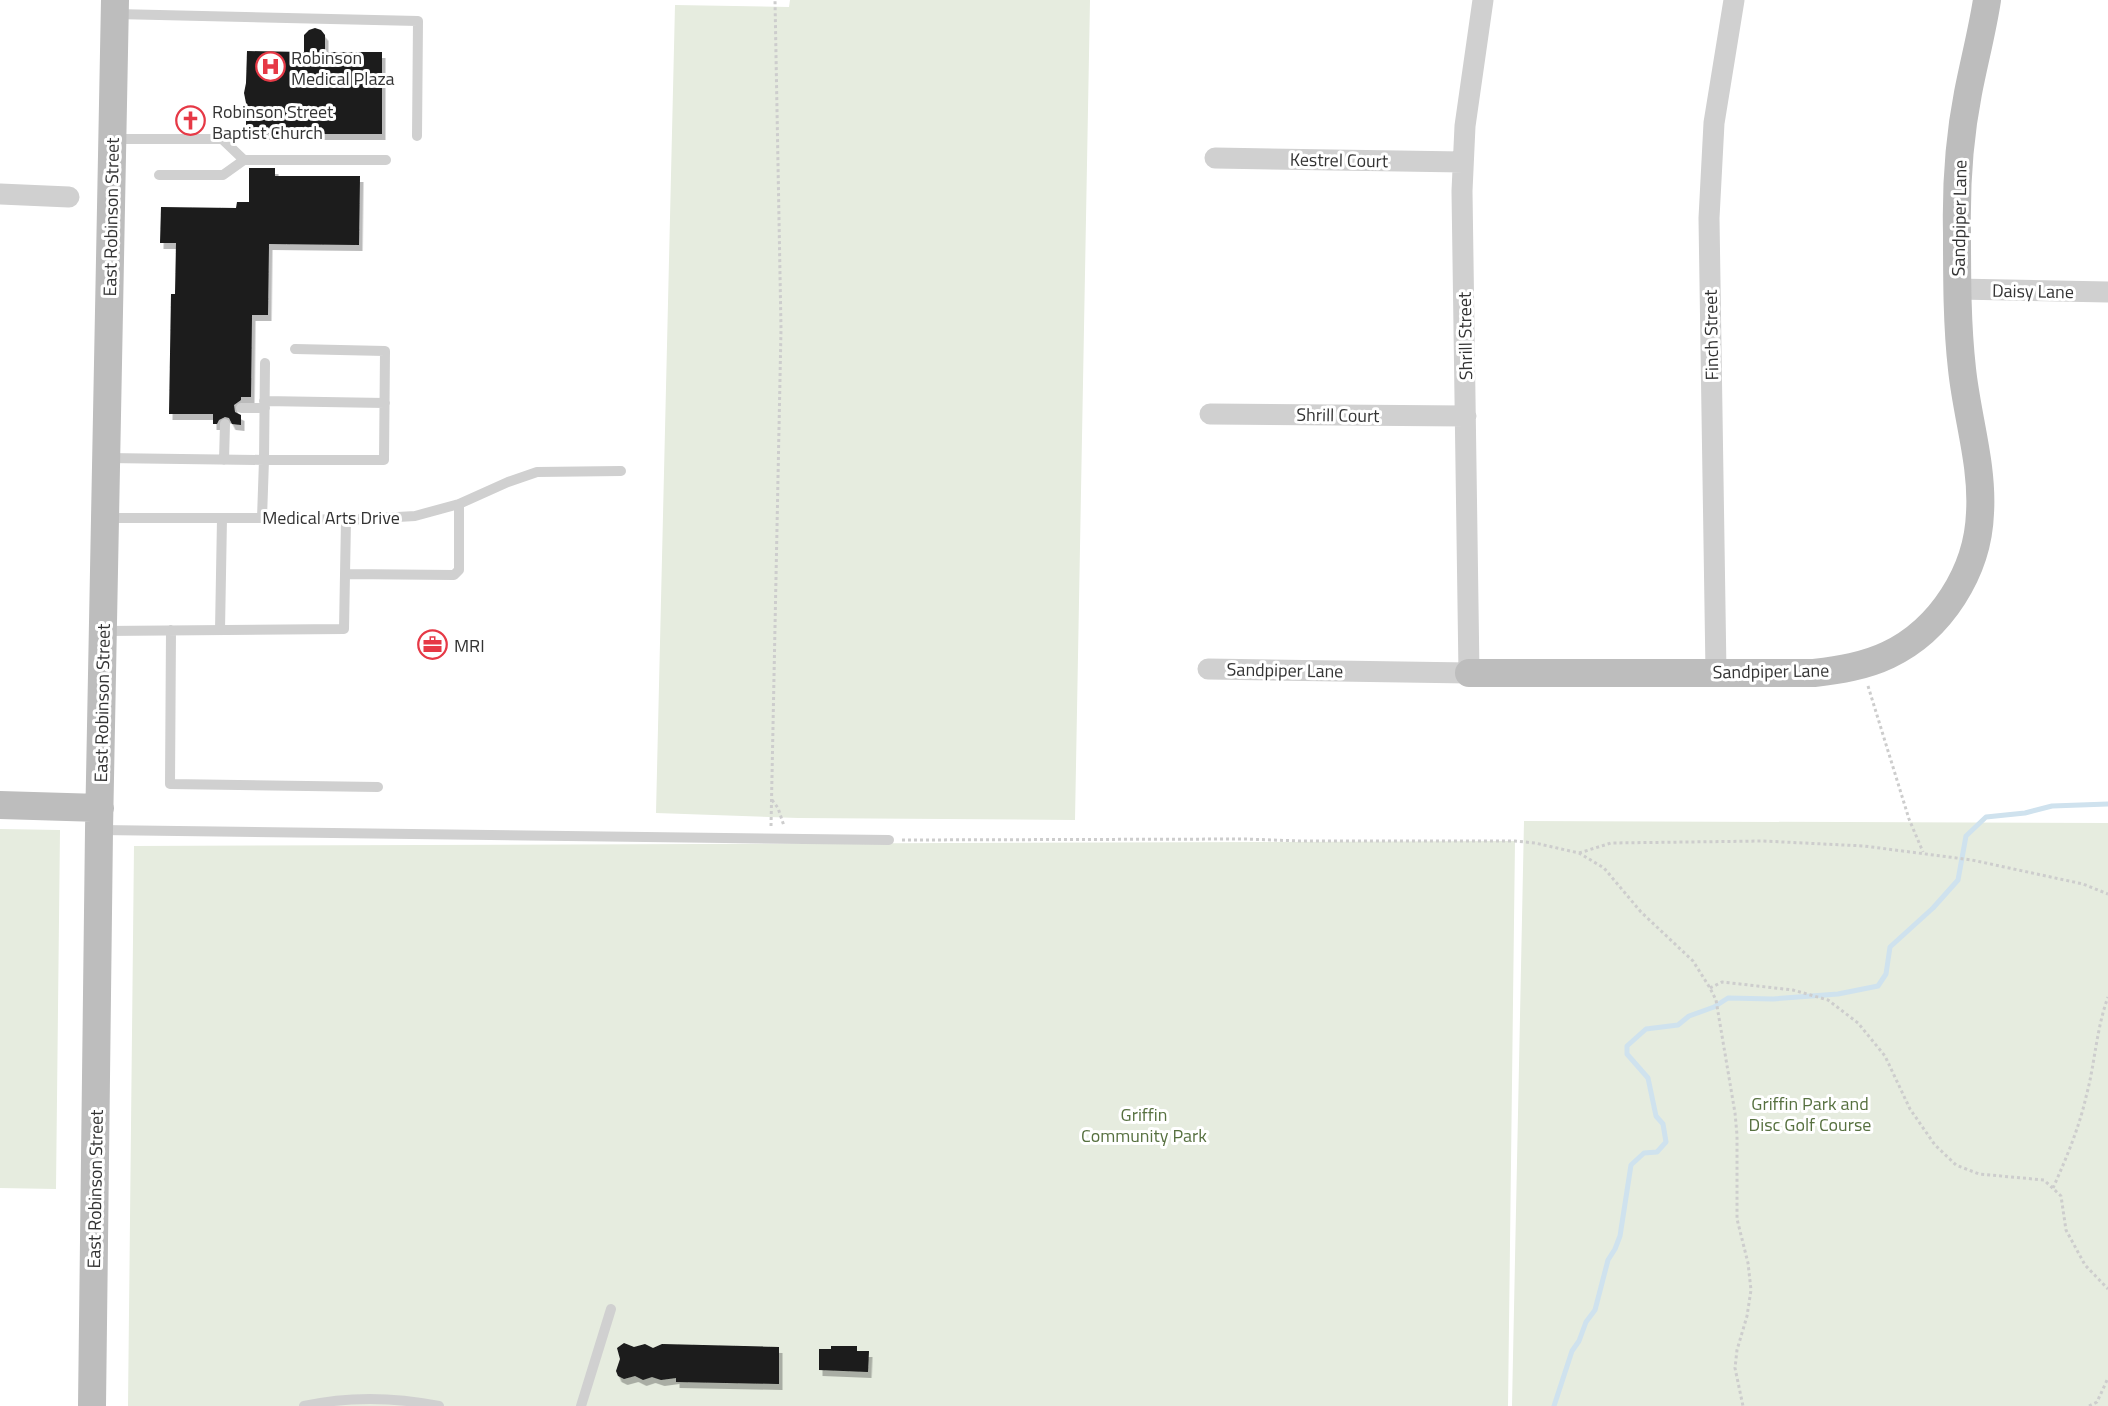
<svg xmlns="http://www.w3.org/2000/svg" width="2108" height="1406" viewBox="0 0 2108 1406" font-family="'Titillium Web',sans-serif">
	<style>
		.green { fill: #e6ecdf }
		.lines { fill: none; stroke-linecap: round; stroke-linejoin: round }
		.stream { stroke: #cfe2ee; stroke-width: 5 }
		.building { fill: #1a1a1a; filter: url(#shadow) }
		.path { stroke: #cdcdcd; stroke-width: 3; stroke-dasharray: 3 3; stroke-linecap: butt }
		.lane { stroke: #d0d0d0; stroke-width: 10 }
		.street { stroke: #d0d0d0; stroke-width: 21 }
		.secondary { stroke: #bdbdbd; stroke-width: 28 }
		.labels { text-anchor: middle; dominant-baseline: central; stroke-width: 6; stroke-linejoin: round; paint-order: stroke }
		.poi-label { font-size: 18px; fill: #333; stroke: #fff; text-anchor: start }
		.street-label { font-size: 18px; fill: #333; stroke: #fff }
		.park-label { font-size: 18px; fill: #56703f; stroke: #fff }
	</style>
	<defs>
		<filter id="shadow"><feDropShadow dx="3.5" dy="6" stdDeviation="0" flood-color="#0004"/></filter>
	</defs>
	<rect width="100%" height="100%" fill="#fff"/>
	<!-- green -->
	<path class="green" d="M790,0H1090L1075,820L798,818L656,813L675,5L789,7Z
		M1524,821L2108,823V1406H1512Z
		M0,829L60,830L56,1189L0,1188Z
		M1515,841L1508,1406H128L134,846Z"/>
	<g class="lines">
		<!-- stream -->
		<path class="stream" d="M1554,1406L1572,1351L1579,1341L1586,1322L1595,1310L1608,1260L1615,1249L1620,1236L1631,1165L1644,1153L1657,1152L1666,1142L1663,1124L1656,1116L1648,1078L1627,1054V1046L1646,1029L1678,1025L1689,1016L1714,1007L1728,998L1773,999L1838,994L1878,986L1886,974L1890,947L1933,908L1958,880L1966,836L1986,817L2025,813L2052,806L2108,804"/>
	</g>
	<!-- building -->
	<path class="building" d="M315,28L321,30L325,35V52H382V134H246V103L244,93L246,83L247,51L304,52V35L309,30Z
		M249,168H275V176H360L359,245L269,244L268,315H252L251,397H241V400L234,405L235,412L241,415V425L232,424L229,418L225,417L219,420L217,424H213V414H169L171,294H175L176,243H160L161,207L236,208L237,202H249Z
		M624,1343L634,1347L645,1344L653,1348L662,1344L779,1347V1384L676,1382V1378L661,1380L652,1377L643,1380L635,1376L624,1379L618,1376L616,1371L620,1359L617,1348Z
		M831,1346H857V1351H869L868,1372L819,1370V1349H831Z"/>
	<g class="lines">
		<!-- path -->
		<path class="path" d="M1868,686L1909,819L1923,852
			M772,800L778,808L784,826
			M771,826L781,329L775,0
			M902,840L1246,839L1299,841H1515L1535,843L1579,853L1604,868L1641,912L1693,961L1710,988L1716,1000L1735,1113L1737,1135V1219L1748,1263L1751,1290L1747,1316L1737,1350L1735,1368L1743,1406
			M1579,853L1611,843L1763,841L1864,846L1972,860L2083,884L2108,894
			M1710,988L1722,982L1793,990L1828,1000L1858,1023L1885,1056L1910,1109L1935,1145L1956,1165L1979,1174L2044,1180L2061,1196L2066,1230L2085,1265L2108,1289
			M2053,1188C2066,1159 2079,1128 2086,1097C2095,1064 2096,1030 2108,997
			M2089,1406L2097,1402L2108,1378"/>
		<!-- lane -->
		<path class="lane" d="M116,14L418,21L417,136
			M113,139H222L244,160H386
			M159,175H223L244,160
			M265,363L264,460H384L385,351L295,349
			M264,401L385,403
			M241,408H265
			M107,458L264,460L262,518
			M224,460L225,424
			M106,518H262L346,520L415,516L459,504L508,482L537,472L621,471
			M345,574L454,575L459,570V504
			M171,630L170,784L378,787
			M220,630L222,518
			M105,631L344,629L346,520
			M100,830L889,840
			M304,1406C349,1396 394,1397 439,1406
			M581,1406L611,1309"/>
		<!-- street -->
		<path class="street" d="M1215,158L1463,162
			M0,194L69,197
			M1957,289L2108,292
			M1210,414L1466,416
			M1208,669L1469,673L1462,191L1465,126L1483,0
			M1716,672L1709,218L1714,123L1734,0"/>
		<!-- secondary -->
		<path class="secondary" d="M1469,673H1814C1839,670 1865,666 1888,655C1941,630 1978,571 1980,513C1983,465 1967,417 1962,369C1957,325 1957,279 1957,233C1956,187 1959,139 1968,93C1974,62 1982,32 1987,0
			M0,805L100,808
			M92,1406L99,830L115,0"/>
	</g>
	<!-- icons -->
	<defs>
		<symbol id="hospital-ring" viewBox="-11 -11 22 22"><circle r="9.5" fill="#fff" stroke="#e63946" stroke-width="1.5"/><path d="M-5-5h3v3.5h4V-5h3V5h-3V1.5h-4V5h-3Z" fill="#e63946"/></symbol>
		<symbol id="church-ring" viewBox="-11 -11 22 22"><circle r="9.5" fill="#fff" stroke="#e63946" stroke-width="1.5"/><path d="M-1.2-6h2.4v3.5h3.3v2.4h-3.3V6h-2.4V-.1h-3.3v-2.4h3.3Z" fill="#e63946"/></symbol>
		<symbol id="office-ring" viewBox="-11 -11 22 22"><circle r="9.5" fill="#fff" stroke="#e63946" stroke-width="1.5"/><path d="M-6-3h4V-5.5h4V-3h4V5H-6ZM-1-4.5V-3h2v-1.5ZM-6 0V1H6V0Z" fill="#e63946"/></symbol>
	</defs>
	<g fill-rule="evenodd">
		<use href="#hospital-ring" x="254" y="50" width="33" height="33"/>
		<use href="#church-ring" x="174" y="104" width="33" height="33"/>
		<use href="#office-ring" x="416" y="628" width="33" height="33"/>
	</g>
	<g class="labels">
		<!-- poi labels -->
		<g class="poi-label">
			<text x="291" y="57">Robinson<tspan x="291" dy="21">Medical Plaza</tspan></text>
			<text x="212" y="111">Robinson Street<tspan x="212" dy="21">Baptist Church</tspan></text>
			<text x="454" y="645">MRI</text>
		</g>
		<!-- street labels -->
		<g class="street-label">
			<text transform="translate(1339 160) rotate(1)">Kestrel Court</text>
			<text transform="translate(111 217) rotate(-89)">East Robinson Street</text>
			<text transform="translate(1959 218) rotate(-89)">Sandpiper Lane</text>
			<text transform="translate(2033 291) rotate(1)">Daisy Lane</text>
			<text transform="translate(1711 335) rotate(-91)">Finch Street</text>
			<text transform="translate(1465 336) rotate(-91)">Shrill Street</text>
			<text transform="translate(1338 415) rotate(1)">Shrill Court</text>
			<text x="331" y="517">Medical Arts Drive</text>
			<text transform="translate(1285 670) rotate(1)">Sandpiper Lane</text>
			<text transform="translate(1771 671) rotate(-1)">Sandpiper Lane</text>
			<text transform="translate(102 703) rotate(-89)">East Robinson Street</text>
			<text transform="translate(95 1189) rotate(-89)">East Robinson Street</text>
		</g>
		<!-- park labels -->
		<g class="park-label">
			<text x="1810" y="1103">Griffin Park and<tspan x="1810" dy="21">Disc Golf Course</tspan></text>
			<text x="1144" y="1114">Griffin<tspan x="1144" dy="21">Community Park</tspan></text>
		</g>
	</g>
</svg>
